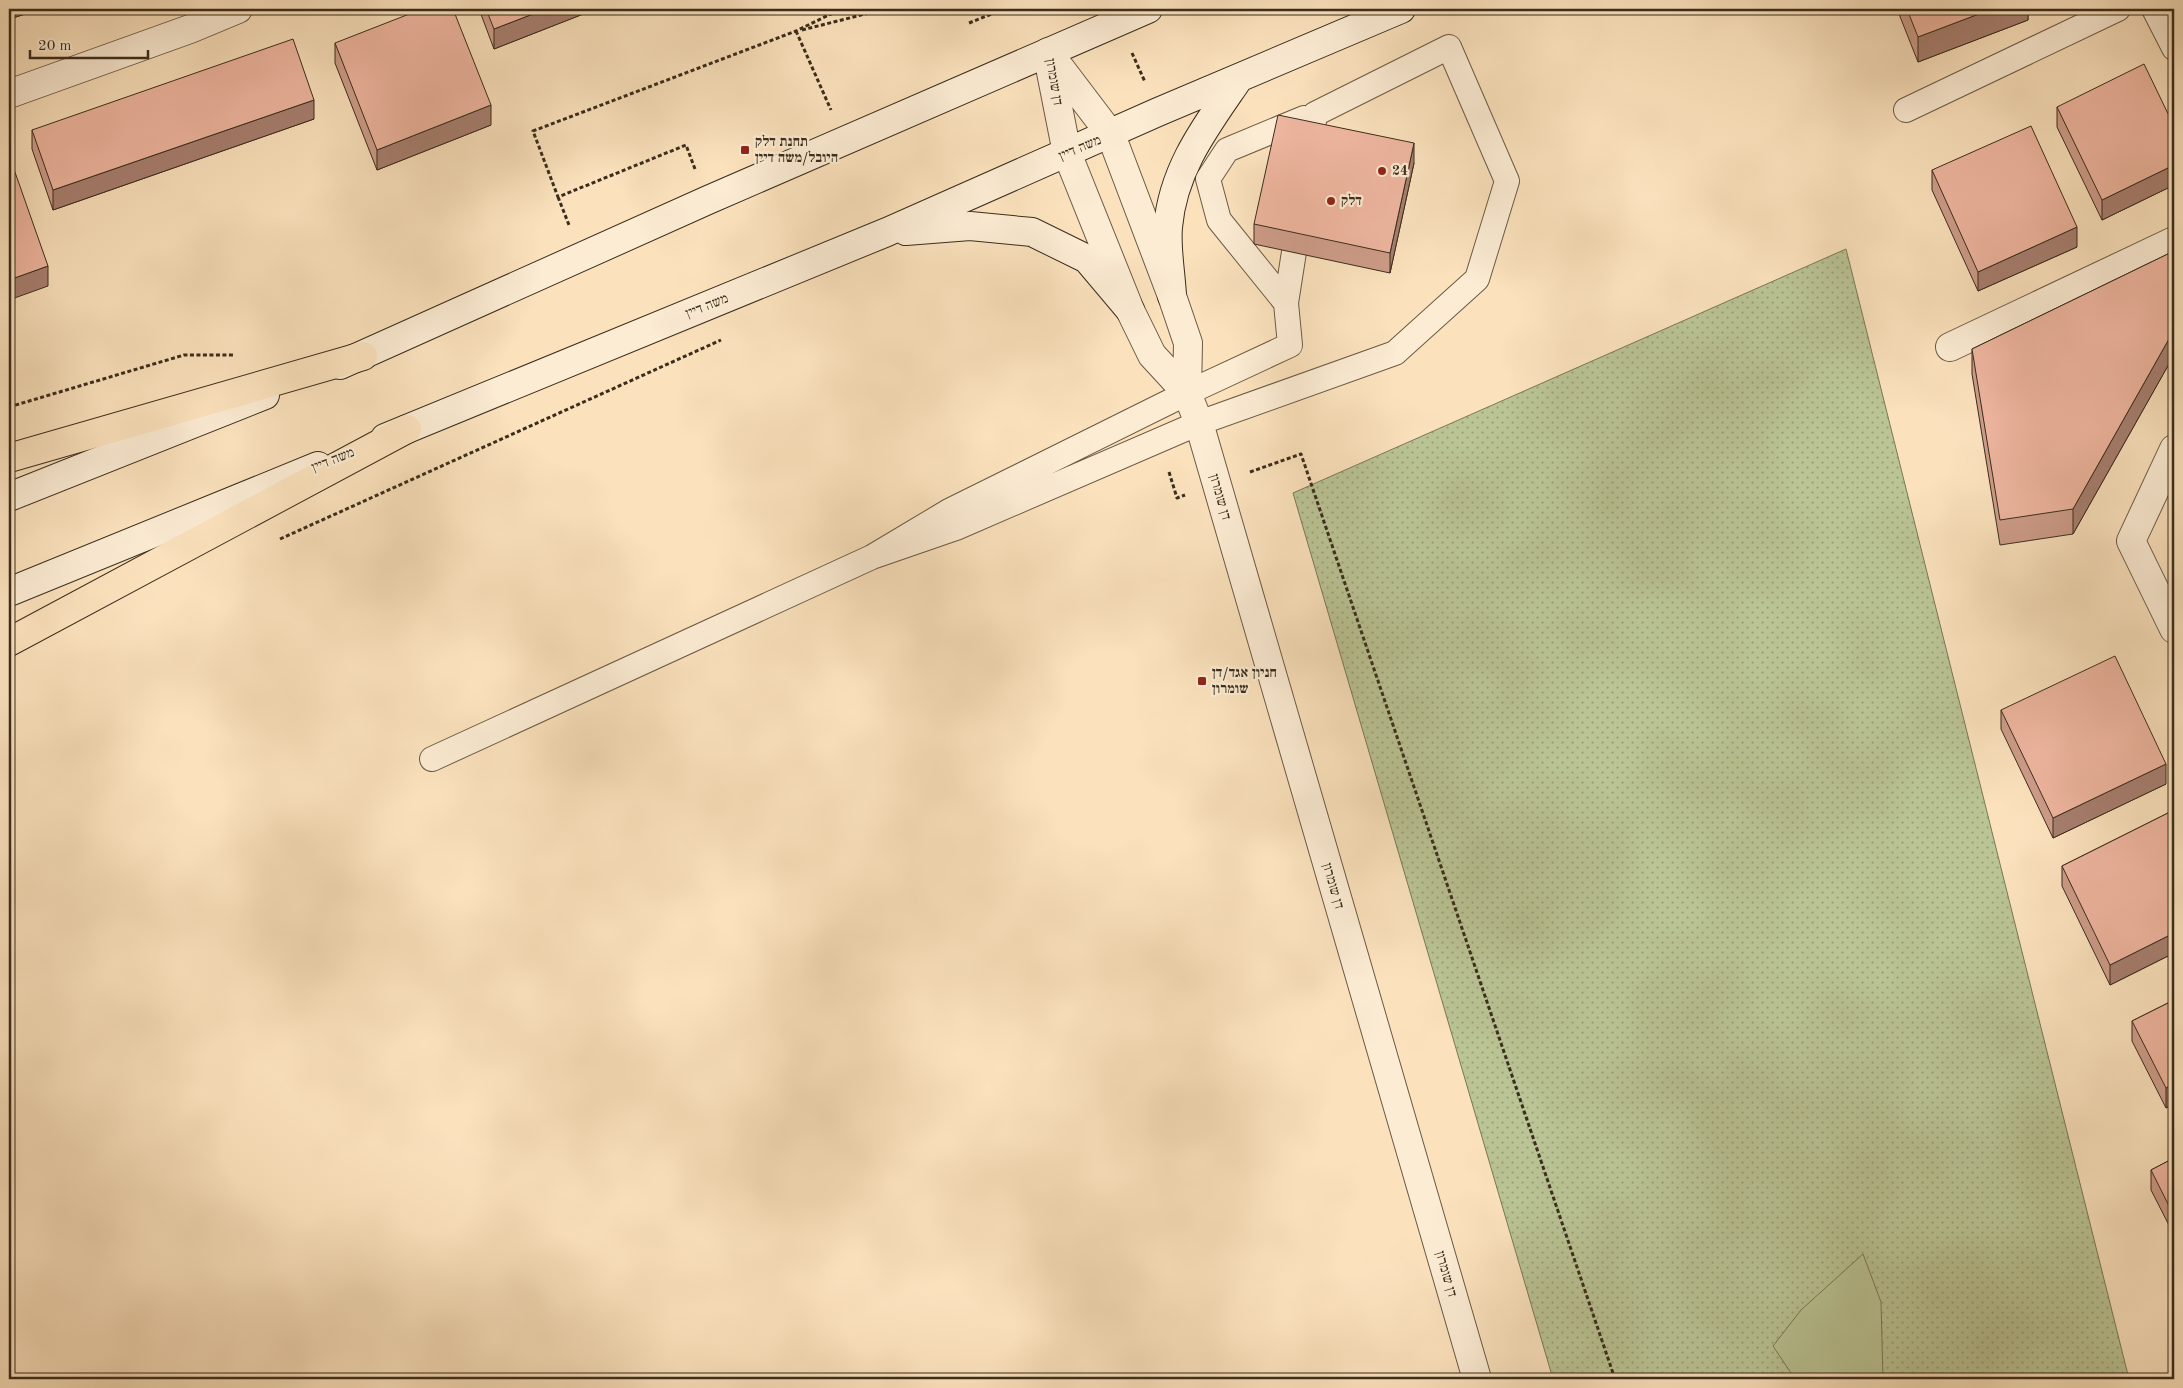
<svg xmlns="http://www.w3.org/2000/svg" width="2183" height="1388" viewBox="0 0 2183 1388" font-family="'Old Standard TT','Frank Ruhl Libre',serif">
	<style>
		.green { fill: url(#green-dots); stroke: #7a7858 }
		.pitch { fill: #bac495; stroke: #7a7858 }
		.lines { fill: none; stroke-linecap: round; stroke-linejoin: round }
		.lane-casing { stroke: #6a5a44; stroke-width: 26 }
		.street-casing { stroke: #6a5a44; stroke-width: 30 }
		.secondary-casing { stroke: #3a2d1c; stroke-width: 30 }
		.highway-casing { stroke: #3a2d1c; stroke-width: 30 }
		.path { stroke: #3a2d1c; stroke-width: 3; stroke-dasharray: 4 2.5; stroke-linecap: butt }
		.lane { stroke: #fcecd4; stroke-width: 24 }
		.street { stroke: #fcecd4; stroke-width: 28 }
		.secondary { stroke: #fcecd4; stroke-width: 28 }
		.highway { stroke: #fbe2bd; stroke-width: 28 }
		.wall { fill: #ce9d8a; stroke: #3a2d1c }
		.shaded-wall { fill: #a77f70; stroke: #3a2d1c }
		.building { fill: #efb6a0; stroke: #3a2d1c }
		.poi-dot { fill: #8f2418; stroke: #fcecd4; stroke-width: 2 }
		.labels { text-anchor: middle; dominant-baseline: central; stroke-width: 4.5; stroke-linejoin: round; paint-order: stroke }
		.street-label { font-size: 14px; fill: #3a2d1c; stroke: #fcecd4 }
		.poi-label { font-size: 14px; font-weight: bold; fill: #3a2d1c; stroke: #fcecd4; text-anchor: start }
	</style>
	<defs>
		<pattern id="green-dots" width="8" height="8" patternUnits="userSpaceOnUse" patternTransform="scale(1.25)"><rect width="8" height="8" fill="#bac495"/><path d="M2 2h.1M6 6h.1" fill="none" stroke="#98a079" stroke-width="1.8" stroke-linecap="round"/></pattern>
	</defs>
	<rect width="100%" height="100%" fill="#fbe2bd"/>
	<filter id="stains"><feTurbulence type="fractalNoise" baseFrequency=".004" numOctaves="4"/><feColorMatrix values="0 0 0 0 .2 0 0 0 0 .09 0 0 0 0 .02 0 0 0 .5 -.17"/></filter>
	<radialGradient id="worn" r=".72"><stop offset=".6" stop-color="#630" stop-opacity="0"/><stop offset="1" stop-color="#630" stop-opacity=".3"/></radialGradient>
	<!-- green -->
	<path class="green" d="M1846,249L2129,1379H1553L1293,493Z"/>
	<!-- pitch -->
	<path class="pitch" d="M1863,1254L1881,1302L1883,1379H1795L1773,1346L1801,1310Z"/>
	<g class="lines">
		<defs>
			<path id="lane" d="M2154,9L2174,48
				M1906,110L2118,9
				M1286,303L1219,220L1208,179L1227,150L1304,118
				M872,557L949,511L1187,393L1290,345L1286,303L1299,220
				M432,759L872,557L956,528L1199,423L1395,353L1477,279L1507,181L1449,47L1315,114L1309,155"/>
			<path id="street" d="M1048,52L1111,135L1172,296L1188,343L1187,393L1199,423L1477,1379
				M1048,57L1067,153L1130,310L1152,355L1187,393
				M9,94L190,29L238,9
				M1950,347L2174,241
				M2174,449L2131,541L2174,629"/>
			<path id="secondary" d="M906,231L970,226L1032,232L1087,259L1130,310
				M1172,296C1171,273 1166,249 1168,227C1173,168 1207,125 1239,78
				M340,365L708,200L1148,9
				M385,438L887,232L1158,112L1401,9
				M9,497L265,395
				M9,592L318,466"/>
			<path id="highway" d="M9,458L363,356
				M9,642L407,429"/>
		</defs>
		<!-- lane casing -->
		<use href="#lane" class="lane-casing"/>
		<!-- street casing -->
		<use href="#street" class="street-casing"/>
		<!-- secondary casing -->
		<use href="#secondary" class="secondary-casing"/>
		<!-- highway casing -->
		<use href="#highway" class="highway-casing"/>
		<!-- path -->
		<path class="path" d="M969,23L1004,9
			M802,30L885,9
			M796,31L831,110
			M1132,53L1145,82
			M695,169L686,145L558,197L533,131L796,31L841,9
			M558,197L569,225
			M9,407L184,355H233
			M1169,472L1177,498L1185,495
			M1250,472L1301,454L1615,1379
			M280,539L721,340"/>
		<!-- lane -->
		<use href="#lane" class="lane"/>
		<!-- street -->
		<use href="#street" class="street"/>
		<!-- secondary -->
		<use href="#secondary" class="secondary"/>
		<!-- highway -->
		<use href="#highway" class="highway"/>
	</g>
	<!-- wall -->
	<path class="wall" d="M10,9H40L13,18Z
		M479,9H596L494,49Z
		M1897,9H2028V20L1918,62Z
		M335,43L491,125L377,170L335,63Z
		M2057,107L2174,126V185L2102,220L2057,127Z
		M314,119L53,210L32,149V130Z
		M1414,163L1390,273L1254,244V224Z
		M1932,170L2077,247L1978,291L1932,190Z
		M2174,251V355L2073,534L2000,545L1972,374V349Z
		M2001,710L2166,784L2053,838L2001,729Z
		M2174,810V953L2110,985L2062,886V866Z
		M2174,1000V1103L2166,1108L2132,1041V1021Z
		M2174,1158V1235L2151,1190V1170Z"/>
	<!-- shaded-wall -->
	<path class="shaded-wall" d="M13,9H40L13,18Z
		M546,9H596L494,49V29Z
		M1992,9H2028V20L1918,62V37Z
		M314,100V119L53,210V190Z
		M491,105V125L377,170V150Z
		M1414,143V163L1390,273V253Z
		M2174,165V185L2102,220V200Z
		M2077,227V247L1978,291V272Z
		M48,266V286L9,300V280Z
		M2174,330V355L2073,534V509Z
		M2166,764V784L2053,838V818Z
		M2174,933V953L2110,985V965Z
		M2174,1084V1103L2166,1108V1088Z"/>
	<!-- building -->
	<path class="building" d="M422,9H453L491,105L377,150L335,43Z
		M486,9H546L494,29Z
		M1907,9H1992L1918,37Z
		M293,39L314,100L53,190L32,130Z
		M2144,64L2174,126V165L2102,200L2057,107Z
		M1278,115L1414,143L1390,253L1254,224Z
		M2031,126L2077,227L1978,272L1932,170Z
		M9,158H10L48,266L9,280Z
		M2174,251V330L2073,509L2000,520L1972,349Z
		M2115,656L2166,764L2053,818L2001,710Z
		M2174,810V933L2110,965L2062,866Z
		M2174,1000V1084L2166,1088L2132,1021Z
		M2174,1158V1216L2151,1170Z"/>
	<!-- markers -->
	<g class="poi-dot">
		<rect x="740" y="145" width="10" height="10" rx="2.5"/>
		<circle cx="1382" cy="171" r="5"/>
		<circle cx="1331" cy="201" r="5"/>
		<rect x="1197" y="676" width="10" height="10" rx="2.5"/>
	</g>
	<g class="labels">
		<!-- street labels -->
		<g class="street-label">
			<text transform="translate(1054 82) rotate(80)">דן שומרון</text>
			<text transform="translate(1080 148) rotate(-23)">משה דיין</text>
			<text transform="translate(707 306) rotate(-22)">משה דיין</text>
			<text transform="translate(333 460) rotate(-22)">משה דיין</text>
			<text transform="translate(1220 497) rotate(74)">דן שומרון</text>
			<text transform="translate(1333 886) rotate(74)">דן שומרון</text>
			<text transform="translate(1446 1274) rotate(74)">דן שומרון</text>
		</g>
		<!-- poi labels -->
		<g class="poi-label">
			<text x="755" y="142">תחנת דלק<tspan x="755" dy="16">היובל/משה דיין</tspan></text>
			<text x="1392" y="171">24</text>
			<text x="1341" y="201">דלק</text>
			<text x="1212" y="673">חניון אגד/דן<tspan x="1212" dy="16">שומרון</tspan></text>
		</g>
	</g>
	<!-- margin -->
	<rect width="2183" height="1388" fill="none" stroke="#fbe2bd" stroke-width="30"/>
	<rect x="10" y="10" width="2163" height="1368" fill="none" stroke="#3a2d1c" stroke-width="2.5"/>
	<rect x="15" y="15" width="2153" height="1358" fill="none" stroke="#3a2d1c"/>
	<!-- scale -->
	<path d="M30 50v8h118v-8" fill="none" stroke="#3a2d1c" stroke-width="2.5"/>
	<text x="38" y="50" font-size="15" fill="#3a2d1c" stroke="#fcecd4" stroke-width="4" paint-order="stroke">20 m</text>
	<rect width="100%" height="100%" filter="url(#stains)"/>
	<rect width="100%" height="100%" fill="url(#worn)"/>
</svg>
